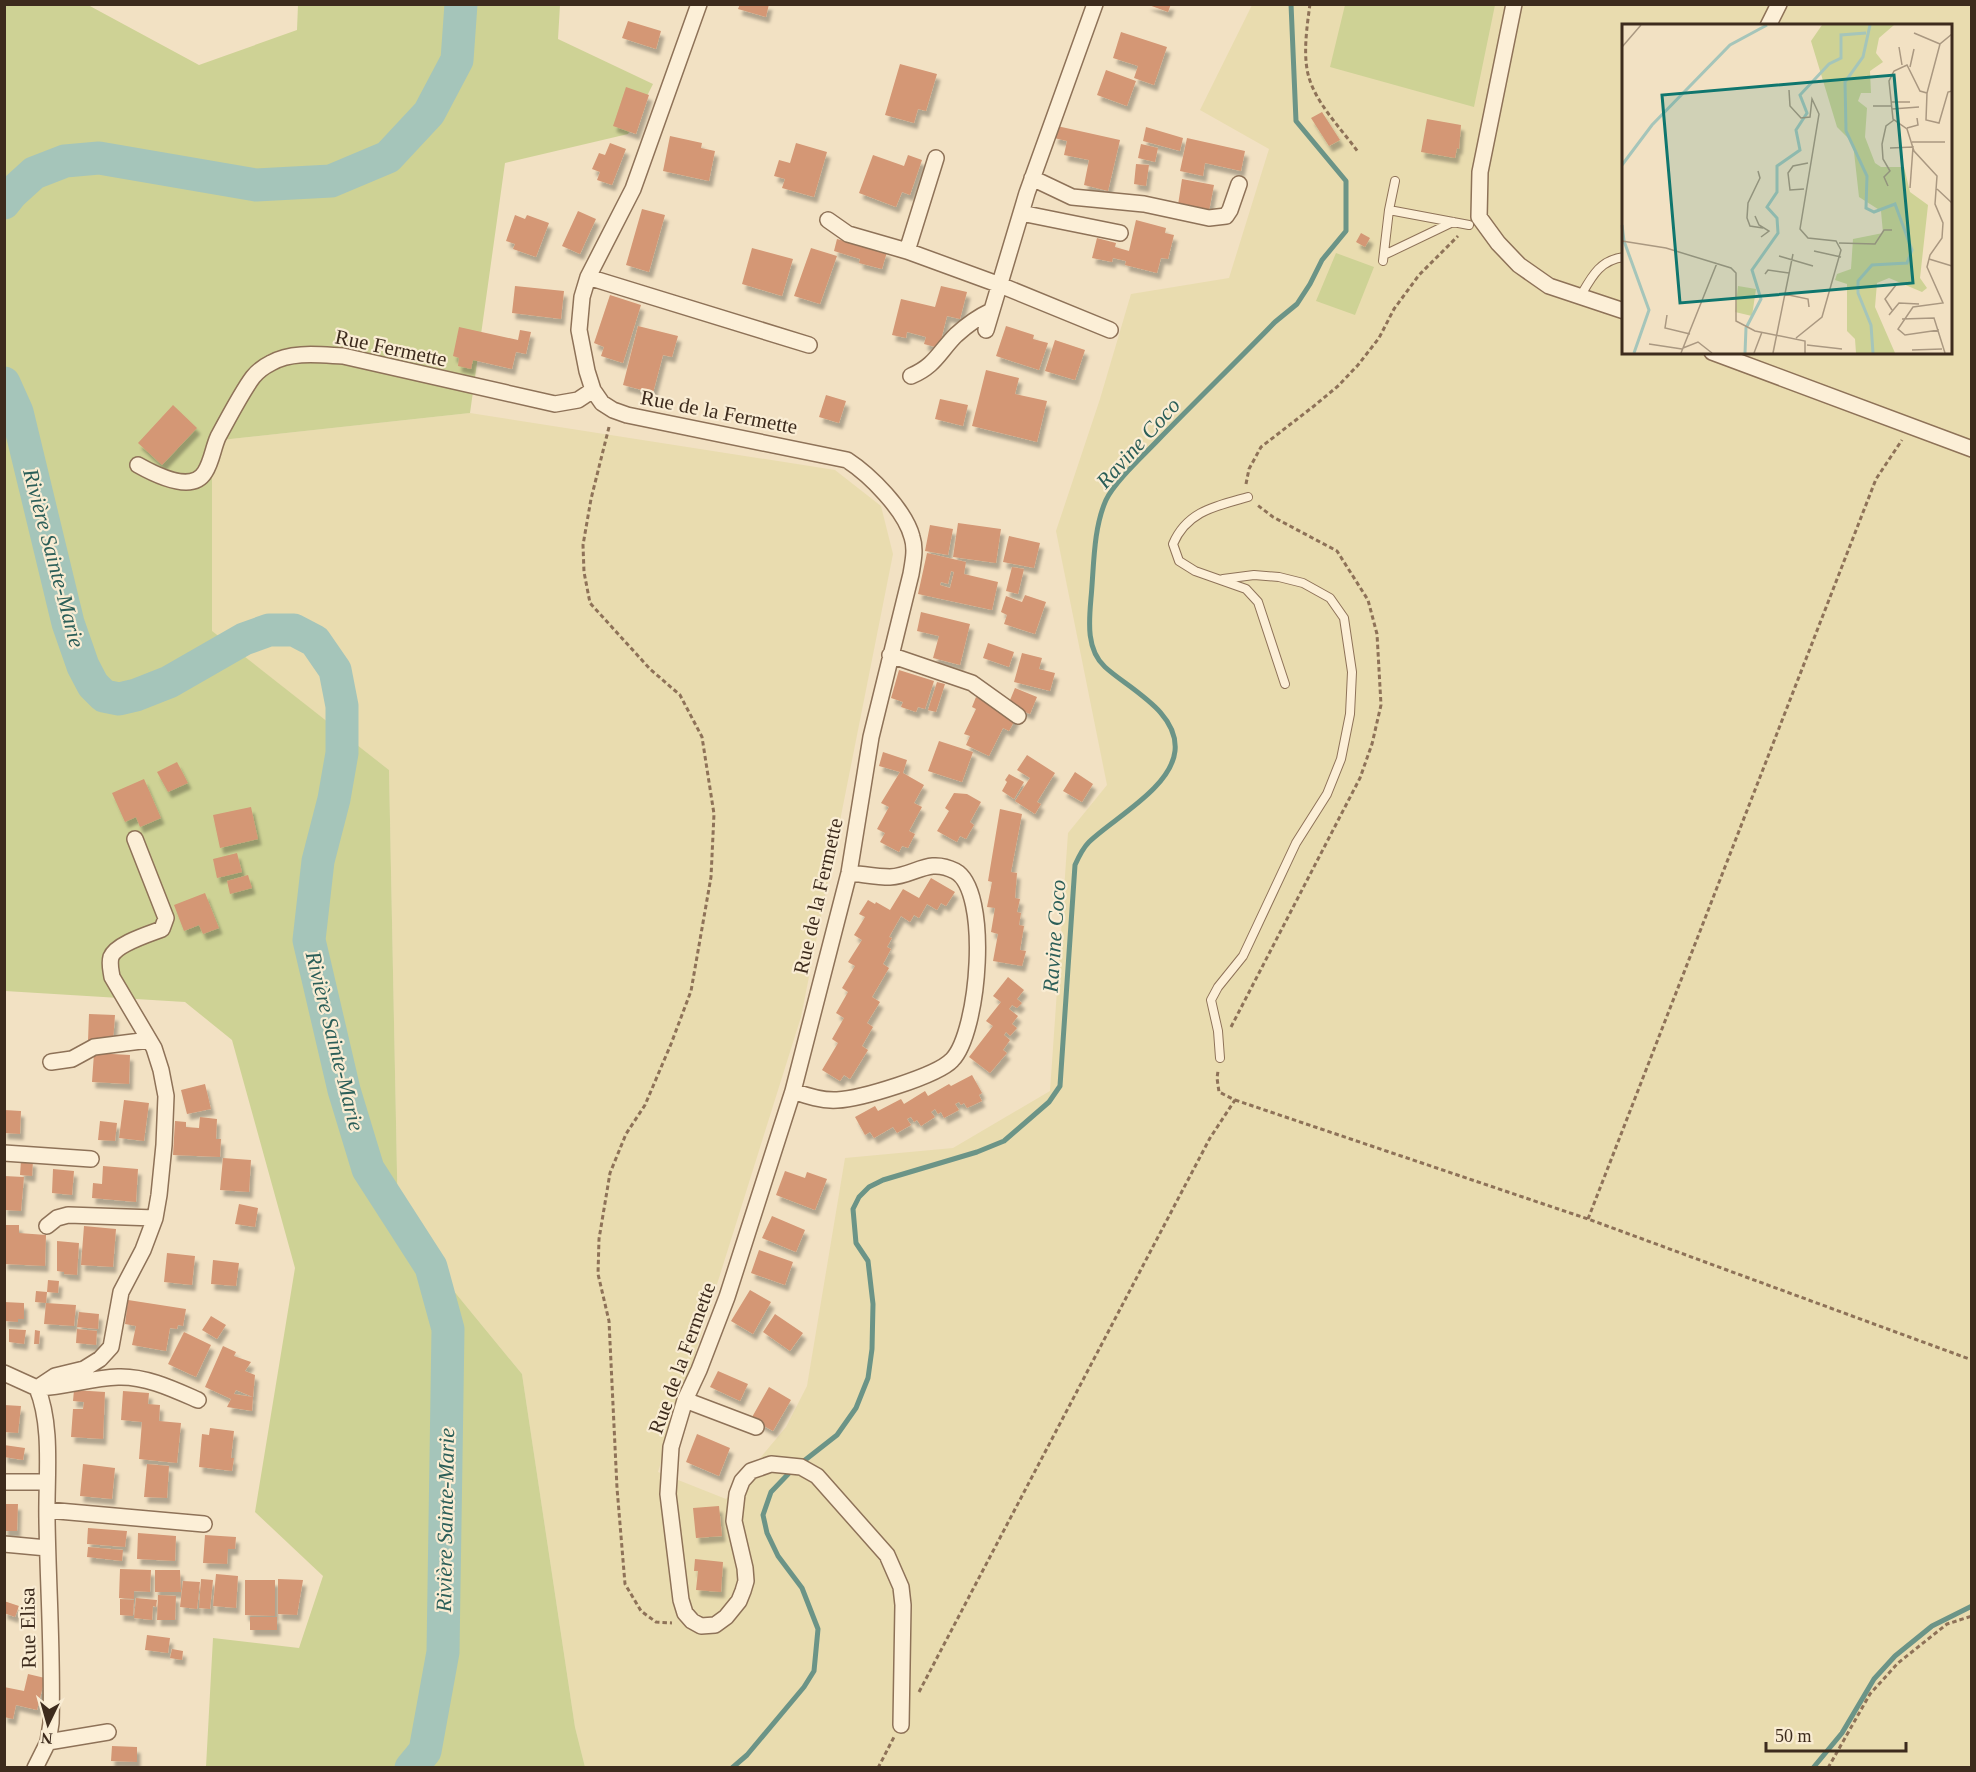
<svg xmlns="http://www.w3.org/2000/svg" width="1976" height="1772" viewBox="0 0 1976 1772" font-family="Georgia,serif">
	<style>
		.farmland { fill: #e9dcaf; fill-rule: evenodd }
		.green { fill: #ced295 }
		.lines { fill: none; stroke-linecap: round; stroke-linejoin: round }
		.stream { stroke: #6b9487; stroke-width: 5 }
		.river { stroke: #a5c5ba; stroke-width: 33 }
		.building { fill: #d49775; fill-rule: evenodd; filter: url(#shadow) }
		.lane-casing { stroke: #8e7258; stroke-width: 10 }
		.street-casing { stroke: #8e7258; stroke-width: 18 }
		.path { stroke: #8e7258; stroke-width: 3; stroke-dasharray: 4.5 3; stroke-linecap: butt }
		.lane { stroke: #fcefd7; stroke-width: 8 }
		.street { stroke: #fcefd7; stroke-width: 15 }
		.labels { text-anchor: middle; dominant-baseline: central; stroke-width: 4.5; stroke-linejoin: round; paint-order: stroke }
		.street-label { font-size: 21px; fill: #3d2b1d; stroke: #f9ecd3 }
		.water-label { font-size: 22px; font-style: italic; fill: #2b5e58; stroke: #f9ecd3 }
		.inset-river { fill: none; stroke: #a5c5ba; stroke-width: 3 }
		.inset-road { fill: none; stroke: #aa9881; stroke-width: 1.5 }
		.view { fill: #0f766e; fill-opacity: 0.15; stroke: #0f766e; stroke-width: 3 }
		.inset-edge { fill: none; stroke: #3d2b1d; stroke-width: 3 }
	</style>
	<defs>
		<filter id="shadow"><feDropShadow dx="3.5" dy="6" stdDeviation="1.5" flood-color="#0004"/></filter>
	</defs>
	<rect width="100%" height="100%" fill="#f2e1c3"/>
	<!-- farmland -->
	<path class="farmland" d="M1252,5H1971V1767H585L575,1727L522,1374L398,1223L389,770L211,631L212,441L470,413L835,470L881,506L893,554L801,1017L658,1472L726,1499L786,1427L807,1386L845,1158L953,1148L1050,1091L1068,833L1107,785L1056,531L1100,399L1131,294L1229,278L1269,149L1200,110ZM1624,26H1950V352H1624Z"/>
	<!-- green -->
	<path class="green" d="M4,5H88L199,65L297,30L298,5H560L558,39L653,84L628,134L505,163L470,413L212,441V631L389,770L398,1223L522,1374L575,1727L585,1767H206L213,1638L299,1648L323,1576L255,1512L295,1268L232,1040L185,1002L5,991Z
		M1345,5H1495L1474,107L1330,67Z
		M1336,253L1374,267L1355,315L1316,301Z"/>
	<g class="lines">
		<!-- stream -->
		<path class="stream" d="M800,1464L837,1435L856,1408L868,1378L872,1349L873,1304L868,1261L856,1243L853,1209L859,1197L869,1187L883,1180L977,1152L1004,1141L1049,1102L1060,1086L1075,865C1079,856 1083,848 1089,842C1114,818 1171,788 1175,751C1179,712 1129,689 1105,667C1086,650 1089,621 1091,598C1094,567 1093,529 1106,500C1115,481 1145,454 1160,438C1198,399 1237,361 1275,322L1297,304L1310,284L1322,260L1346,231V181L1296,121L1291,4
			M732,1768L747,1755L804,1687L814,1671L818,1629L802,1588L778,1556L767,1533L763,1515L771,1492L793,1469
			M1813,1768L1842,1733L1874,1679L1895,1656L1932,1626L1972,1606"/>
		<!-- river -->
		<path class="river" d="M4,203L12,193L34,173L65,161L99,158L256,185L331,181L388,157L429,113L457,60L461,4
			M4,383L17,412L68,623L83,666L93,685L104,696L119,699L136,695L169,682L244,639L269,630H294L315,641L335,670L342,706V753L334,799L318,861L309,940L344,1090L368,1169L431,1267L448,1329L443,1652L425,1751L411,1768"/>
	</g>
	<!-- building -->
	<path class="building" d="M740,4H769L766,17L738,9Z
		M1146,4H1171L1168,12Z
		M628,21L661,31L656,49L622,38Z
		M1121,32L1167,47L1154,85L1134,78L1138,66L1113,58Z
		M900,64L937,74L926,111L918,109L914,123L885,115Z
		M1106,70L1136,81L1127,106L1097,95Z
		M626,87L649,95L636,134L613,126Z
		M1322,112L1340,140L1329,146L1311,118Z
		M1427,119L1461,125L1459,149L1457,148L1455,158L1421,152Z
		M1057,126L1120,140L1108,191L1084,185L1089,160L1064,155L1067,141L1054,138Z
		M1146,127L1183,138L1180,151L1143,141Z
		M670,136L702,143L701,148L715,151L709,181L663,171Z
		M1187,138L1245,151L1241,171L1205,163L1203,176L1180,171Z
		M610,143L626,149L612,185L597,180L600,172L592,169L599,153L605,155Z
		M796,143L827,152L814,197L782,188L785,179L774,176L779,160L790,163Z
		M1141,144L1158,148L1155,162L1138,158Z
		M873,155L904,166L908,155L922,160L910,195L902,192L896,207L859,193Z
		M1136,164L1149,165L1146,186L1134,184Z
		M1182,179L1214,185L1209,211L1178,205Z
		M642,209L665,215L649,272L626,265Z
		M578,211L596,219L580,254L562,246Z
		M515,215L525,219L527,215L549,223L536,257L513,249L515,244L506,241Z
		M1136,220L1166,228L1165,233L1174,235L1168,259L1161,258L1157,273L1125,265L1126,261L1113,258L1112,262L1092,258L1097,238L1116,243L1115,247L1129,251Z
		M1361,233L1370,238L1365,247L1356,242Z
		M837,239L887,252L882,269L859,263L860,259L834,251Z
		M752,248L793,259L782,296L742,284Z
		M811,248L837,256L820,304L794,296Z
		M515,286L564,291L561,319L512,313Z
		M941,286L967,292L960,319L947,316L939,348L924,344L926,337L907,332L906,338L892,335L901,299L935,307Z
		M610,295L641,305L623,363L601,356L604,347L594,343Z
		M638,326L678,336L672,357L663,355L653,393L623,385Z
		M1006,326L1034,335L1033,339L1048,343L1039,370L996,356Z
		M459,327L518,340L520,330L531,332L526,354L516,352L512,369L473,360L471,369L458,366L459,358L453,356Z
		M1055,340L1085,350L1075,380L1045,371Z
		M986,370L1019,378L1015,394L1047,401L1037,442L972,426Z
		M826,395L846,401L839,423L819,417Z
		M940,399L968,405L963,426L935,419Z
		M173,405L197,428L162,465L138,443Z
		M958,523L1001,529L996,563L953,557Z
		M930,525L953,529L948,555L925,551Z
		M1009,536L1040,543L1034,568L1003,562Z
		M927,553L966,562L964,574L998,582L992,610L918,594ZM951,571L954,572L950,588L940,585L941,582L948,584Z
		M1012,567L1024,569L1018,594L1006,591Z
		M1025,595L1046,602L1035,634L1004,624L1007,615L1001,612L1006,596L1022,602Z
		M921,612L970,624L960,665L933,658L939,636L917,631Z
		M988,643L1014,652L1009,667L983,658Z
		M1022,653L1042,658L1039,669L1055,673L1050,691L1014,682Z
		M899,670L934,681L925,709L918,707L916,712L901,707L903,702L891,698Z
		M937,682L945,684L936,712L928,710Z
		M1015,688L1037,697L1030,714L1008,705Z
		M976,697L1016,718L1009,731L1003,728L989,756L966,745L970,736L964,734L976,709L972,707Z
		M939,741L973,752L962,782L928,771Z
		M883,752L907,760L903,773L924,785L914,803L922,807L909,831L915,834L908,848L902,846L899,852L880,842L885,833L877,829L889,807L881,803L900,772L879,766Z
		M1027,755L1055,773L1037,802L1041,804L1035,814L1015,801L1030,778L1017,770Z
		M177,762L188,783L168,792L157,772Z
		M1075,772L1093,784L1082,802L1063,791Z
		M1009,774L1024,782L1014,799L1002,791L1007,782L1005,780Z
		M144,779L161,818L140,827L136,817L125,822L112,793Z
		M954,793L967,794L981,802L970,822L974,825L966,839L960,836L957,842L937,831L949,811L945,808Z
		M251,807L258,839L220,848L213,815Z
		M1000,809L1022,814L1011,872L1017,873L1015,898L1020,899L1017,912L1021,913L1019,925L1024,926L1020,950L1026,951L1022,966L993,961L998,934L991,932L995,908L987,907L992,882L988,881Z
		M237,853L242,872L217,878L213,859Z
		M248,875L252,888L230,894L227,881Z
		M931,878L955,892L946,906L941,903L937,910L927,904L919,918L914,915L910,922L901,916L889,937L892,938L887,947L891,949L883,964L889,968L872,997L880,1002L867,1023L873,1027L862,1046L868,1050L850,1079L844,1075L840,1081L822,1070L838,1043L832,1039L844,1018L836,1013L848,992L842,988L855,966L848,962L862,940L854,935L865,917L859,914L868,900L875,904L876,902L890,910L903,889L919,898Z
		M205,893L219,928L203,934L199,925L184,931L174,905Z
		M1008,977L1024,990L1017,999L1022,1003L1017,1008L1012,1005L1009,1009L1018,1016L1012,1024L1017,1028L1010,1036L1006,1032L1004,1035L1010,1040L1003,1050L1007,1053L990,1073L969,1057L993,1026L986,1021L1001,1002L993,996Z
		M89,1014L115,1015L113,1042L88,1041Z
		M94,1053L130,1055L129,1084L92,1082Z
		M972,1075L982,1093L979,1095L982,1101L967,1108L964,1103L961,1105L959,1102L955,1104L959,1110L944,1118L941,1112L938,1114L935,1109L931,1112L935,1117L921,1126L917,1120L914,1122L911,1117L907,1119L911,1125L897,1133L893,1127L874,1138L870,1132L865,1135L855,1117L875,1106L878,1111L901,1099L904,1104L925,1091L928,1096L949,1084L951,1086Z
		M205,1084L211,1109L187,1114L181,1090Z
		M124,1100L149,1103L144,1141L119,1138Z
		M4,1110L21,1111L20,1134L4,1133Z
		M200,1117L217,1119L216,1139H221L220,1157L173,1155L175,1121L186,1122V1127L199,1128Z
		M100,1121L117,1123L115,1141L98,1140Z
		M223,1158L251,1160L249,1192L220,1190Z
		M21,1160L33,1161L32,1176L20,1175Z
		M103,1166L138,1169L136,1202L92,1198L93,1183L102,1184Z
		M53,1169L74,1171L72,1195L52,1193Z
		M785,1171L805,1178L807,1172L827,1179L815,1210L776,1195Z
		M4,1176L24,1177L21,1211L4,1210Z
		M239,1204L258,1208L255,1227L235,1224Z
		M772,1216L805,1230L796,1252L762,1238Z
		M6,1225H19V1233L46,1235L45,1266L4,1264Z
		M84,1226L116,1229L113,1267L81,1265Z
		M57,1241L79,1243L77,1275L64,1274V1272L57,1271Z
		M759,1250L793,1262L785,1285L751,1273Z
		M167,1253L195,1256L192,1285L164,1282Z
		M213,1260L239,1263L236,1286L211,1284Z
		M48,1280L59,1281L58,1293L47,1292Z
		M750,1290L771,1302L753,1334L731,1321Z
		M36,1291L47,1292L46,1303L35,1302Z
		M128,1300L186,1309L183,1326L178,1325L177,1329L170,1328L166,1351L132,1345L136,1326L125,1324Z
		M4,1302L24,1303V1319H18V1322L4,1321Z
		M46,1303L76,1305L74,1326L44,1324Z
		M79,1312L99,1314L98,1329L77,1327Z
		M775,1314L803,1333L790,1351L763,1332Z
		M211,1316L226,1325L217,1339L202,1330Z
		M9,1329L26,1330L24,1344L9,1342Z
		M77,1329L97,1331L96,1345L76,1343Z
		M35,1330L40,1331L39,1344H34Z
		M184,1332L211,1345L196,1377L168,1364Z
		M223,1346L236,1352L234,1356L251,1362L245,1371L255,1375L253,1397L236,1390L234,1394L253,1397L252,1411L227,1407L231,1399L205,1387Z
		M718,1371L748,1384L740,1401L710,1387Z
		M769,1387L791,1400L773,1431L751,1419Z
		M74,1390L105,1392L103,1439L71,1437L73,1409H83L84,1402L73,1401Z
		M123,1391L149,1393L148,1404L160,1405L159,1421L181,1423L177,1463L139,1459L142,1422L121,1420Z
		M4,1405L21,1406L18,1433L4,1432Z
		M210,1428L234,1431L231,1458H234L232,1471L199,1467L202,1434L209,1435Z
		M697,1434L730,1448L719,1476L686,1462Z
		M4,1445L25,1448L23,1460L4,1457Z
		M83,1464L115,1468L112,1499L80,1496Z
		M147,1464L169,1466L167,1498L144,1497Z
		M4,1504H18L17,1531H4Z
		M719,1506L722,1536L696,1538L693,1508Z
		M88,1528L127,1531L125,1547L87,1544Z
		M138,1533L176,1536L175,1561L137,1559Z
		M205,1535L236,1537L235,1549H228L227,1564L203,1563Z
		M88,1547L123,1550L122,1561L87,1557Z
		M695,1559L723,1562L721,1592L696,1590L698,1571H694Z
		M120,1569L151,1570L150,1592L134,1591V1599L119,1598Z
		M155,1570H180L181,1592H155Z
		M216,1574L238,1576L236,1608L213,1606Z
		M201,1579L213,1580L210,1609L199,1608Z
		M278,1579L303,1580L297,1615L278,1614Z
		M245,1580H275V1616L245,1615Z
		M183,1581L200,1582L197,1609L180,1607Z
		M158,1595L176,1596L175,1620H157Z
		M136,1598L157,1600L156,1607L153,1606L152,1620L134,1618Z
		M120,1599L134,1600L133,1616L120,1615Z
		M4,1601L19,1606L15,1617L4,1613Z
		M250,1617H277V1630H250Z
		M147,1635L170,1638L168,1653L145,1650Z
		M172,1649L183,1651L182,1660L170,1658Z
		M28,1674L45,1678L37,1710L16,1705L13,1719L4,1717V1687L24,1691Z
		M112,1746L137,1747V1762L111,1761Z"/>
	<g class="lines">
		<defs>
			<path id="lane" d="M1389,210L1469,225
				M1384,255L1453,222
				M1383,261L1389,210L1395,181
				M1580,297C1591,278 1599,260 1624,257
				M1248,497C1216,506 1187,511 1173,544L1179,561L1195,571L1246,589L1258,602L1285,684
				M1220,1058L1218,1031L1211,1000L1218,987L1243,956L1296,843L1327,794L1341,759L1350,714L1352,672L1344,618L1330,598L1303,583L1279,577L1254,575L1223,579"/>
			<path id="street" d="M699,4L633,189L588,277L582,297L579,330L587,371L593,390L602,403L613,410L627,415L847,460C870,475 905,510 912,537C916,549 913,562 911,574L871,737L849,873L793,1091L727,1297L699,1370L685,1400L671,1447L668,1494L681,1600L685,1613L692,1621L701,1626L715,1625L726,1617L739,1601L743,1591L746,1581L745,1568L734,1521L737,1494L742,1481L751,1471L771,1464L801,1467L817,1476L887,1555L901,1587L903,1605L901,1725
				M1514,4L1480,172L1479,217L1498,243L1519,265L1549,286L1624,311
				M1768,26L1779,4
				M1032,178L1072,197L1144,204L1209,218L1226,216L1230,210L1239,184
				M1021,213L1120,233
				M828,220L848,234L907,251L1000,285L1110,330
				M907,251L936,158
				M588,277L809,345
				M986,330L1027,193L1095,4
				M1712,352L1972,449
				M911,376C935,366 939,352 956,335C967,325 978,317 991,311
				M138,465C154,474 192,494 205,472C212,461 213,448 218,437C226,422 243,390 253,377C257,372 265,366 271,363C292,351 321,355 343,356L555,404L578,400L593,390
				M890,655L972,683L1018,716
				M51,1062L72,1059L94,1047L149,1040
				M793,1091C807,1096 822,1101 837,1100C860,1099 937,1076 952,1060C979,1033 991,890 955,871C928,857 915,876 890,877C876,877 862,874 849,873
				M4,1153L91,1159
				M47,1226L57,1218L68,1215L155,1218
				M4,1373L37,1388C53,1426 46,1479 47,1520C48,1588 53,1655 51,1723L48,1742L35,1768
				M37,1388L55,1376L84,1369L100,1359L111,1347L121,1292L143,1250L155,1218L159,1195L164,1145L166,1096L161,1070L154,1048L112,977C111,970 109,964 111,957C116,944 149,934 162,929L166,918L135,839
				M40,1388C67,1386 92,1378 118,1377C146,1376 173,1389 198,1400
				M685,1400L756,1427
				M4,1482H46
				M47,1510L204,1524
				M4,1544L47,1548
				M48,1742L108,1732"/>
		</defs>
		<!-- lane casing -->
		<use href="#lane" class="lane-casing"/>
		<!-- street casing -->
		<use href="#street" class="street-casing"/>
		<!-- path -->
		<path class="path" d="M1310,4C1307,26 1303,53 1308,74C1315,103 1341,128 1358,152
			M609,427L591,499L583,545L584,572L590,603L650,669L680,695L702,737L714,814L711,877L691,991L671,1044L645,1105L626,1134L610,1173L599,1239L598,1274L609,1321L617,1488L625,1584L641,1611L656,1622L672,1623
			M1246,484L1249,469L1261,447L1314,406L1338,386L1358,365L1379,338L1394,309L1419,275L1458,236
			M1231,1027L1360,778L1372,744L1381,705L1377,634L1368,600L1337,551L1273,517L1256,504
			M1235,1100L1588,1219L1972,1360
			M1588,1219L1876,479L1902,440
			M919,1692L1210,1138L1235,1100L1219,1092L1217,1078L1218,1071
			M878,1768L894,1737
			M1828,1768L1870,1694L1898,1663L1947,1624L1972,1616"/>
		<!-- lane -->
		<use href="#lane" class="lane"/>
		<!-- street -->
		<use href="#street" class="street"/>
	</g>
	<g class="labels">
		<!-- street labels -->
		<g class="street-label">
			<text transform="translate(391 348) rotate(12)">Rue Fermette</text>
			<text transform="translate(719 412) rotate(11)">Rue de la Fermette</text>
			<text transform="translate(818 896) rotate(-77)">Rue de la Fermette</text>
			<text transform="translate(682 1358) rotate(-70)">Rue de la Fermette</text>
			<text transform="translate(28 1628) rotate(-91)">Rue Elisa</text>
		</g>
		<!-- water labels -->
		<g class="water-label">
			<text transform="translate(1138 443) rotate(-48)">Ravine Coco</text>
			<text transform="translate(54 558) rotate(75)">Rivière Sainte-Marie</text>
			<text transform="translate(1054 936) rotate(-86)">Ravine Coco</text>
			<text transform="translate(335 1041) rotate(76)">Rivière Sainte-Marie</text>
			<text transform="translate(445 1520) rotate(-89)">Rivière Sainte-Marie</text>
		</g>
	</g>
	<!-- overview -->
	<g transform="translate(1622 24)">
		<rect width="330" height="330" fill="#f2e1c3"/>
		<path d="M200,1H272L257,14L254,29L261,38L248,47L249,69H239L236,77L245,84L243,113L253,139L259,143H282L288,168L306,181L298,254L305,264L300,268L267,254L255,259L253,283L273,329H234L233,315L225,307V260L213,256L215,250L229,245L231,215L261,209L259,187L237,173L231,119L215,103L189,17ZM116,262L134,265L130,292L113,288Z" fill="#ced295"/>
		<path class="inset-river" d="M248,1L241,33L223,58L224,107L245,152L244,184L252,188L273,180L290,226L285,239L250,241L236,257V269L249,301L251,329M0,141L30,101L108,21L145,1M0,201L2,217L27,286L12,329M123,329L124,304L139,275L130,246L156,209L155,194L145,183L155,168V142L178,126L174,106L185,89L178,71L207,40L219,34V11L244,9"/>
		<path class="inset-road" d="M292,9L318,20M0,23L19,1M277,23L280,41M288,43L292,25M167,66L168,82L179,94L188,93L190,75L197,90L178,205L186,214L214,217L219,226L200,293L174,314M305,69L304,96L317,99L326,68L330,67M269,78H288M251,82H270M270,85L297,83M285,104L296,101L295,94M290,118H323M268,124L291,123L288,164M136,147L138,154L126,179L125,194L128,202L141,204M266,162L262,153L268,147L261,135L260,120L264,102L272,96M182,165L168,166L166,149L171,142L186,139M315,165L330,179M133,192L137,201L147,207L139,213M0,217L44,224L109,244L114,249V297L133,307L183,317V329M217,219L253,220L262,206H270M192,227L219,233M157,232L191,242M307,235L330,242M143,250L146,246L167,249M162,270L186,275L187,283M270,286L263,275L274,261M45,291L43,304L68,310M267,291L277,279L297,280M280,295L312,294L323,329M317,306L283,311L276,305L291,283L321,279L305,243L308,231L320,214L321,199L313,180L315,152L292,127L285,105L271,95L267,57L272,47L285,41L298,67L305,69L318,20L330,10M27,320L60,325M185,321L220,325M61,324L76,318L90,329M290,326L320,325M59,329L95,239M132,329L140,308M151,329L171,230"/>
		<path class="view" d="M272,51L291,259L58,279L40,71Z"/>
		<rect width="330" height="330" class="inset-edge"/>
	</g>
	<!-- border -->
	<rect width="1976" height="1772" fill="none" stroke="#3d2b1d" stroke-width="12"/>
	<!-- north arrow -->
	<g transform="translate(48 1724) rotate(185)" stroke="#f9ecd3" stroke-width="4.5" paint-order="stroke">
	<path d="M0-4.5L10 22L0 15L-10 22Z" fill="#3d2b1d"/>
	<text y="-9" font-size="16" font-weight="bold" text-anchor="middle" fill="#3d2b1d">N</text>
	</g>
	<!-- scale -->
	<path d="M1766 1742v9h140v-9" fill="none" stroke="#3d2b1d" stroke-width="3"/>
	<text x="1775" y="1742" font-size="18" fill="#3d2b1d" stroke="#f9ecd3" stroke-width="4.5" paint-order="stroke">50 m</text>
</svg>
